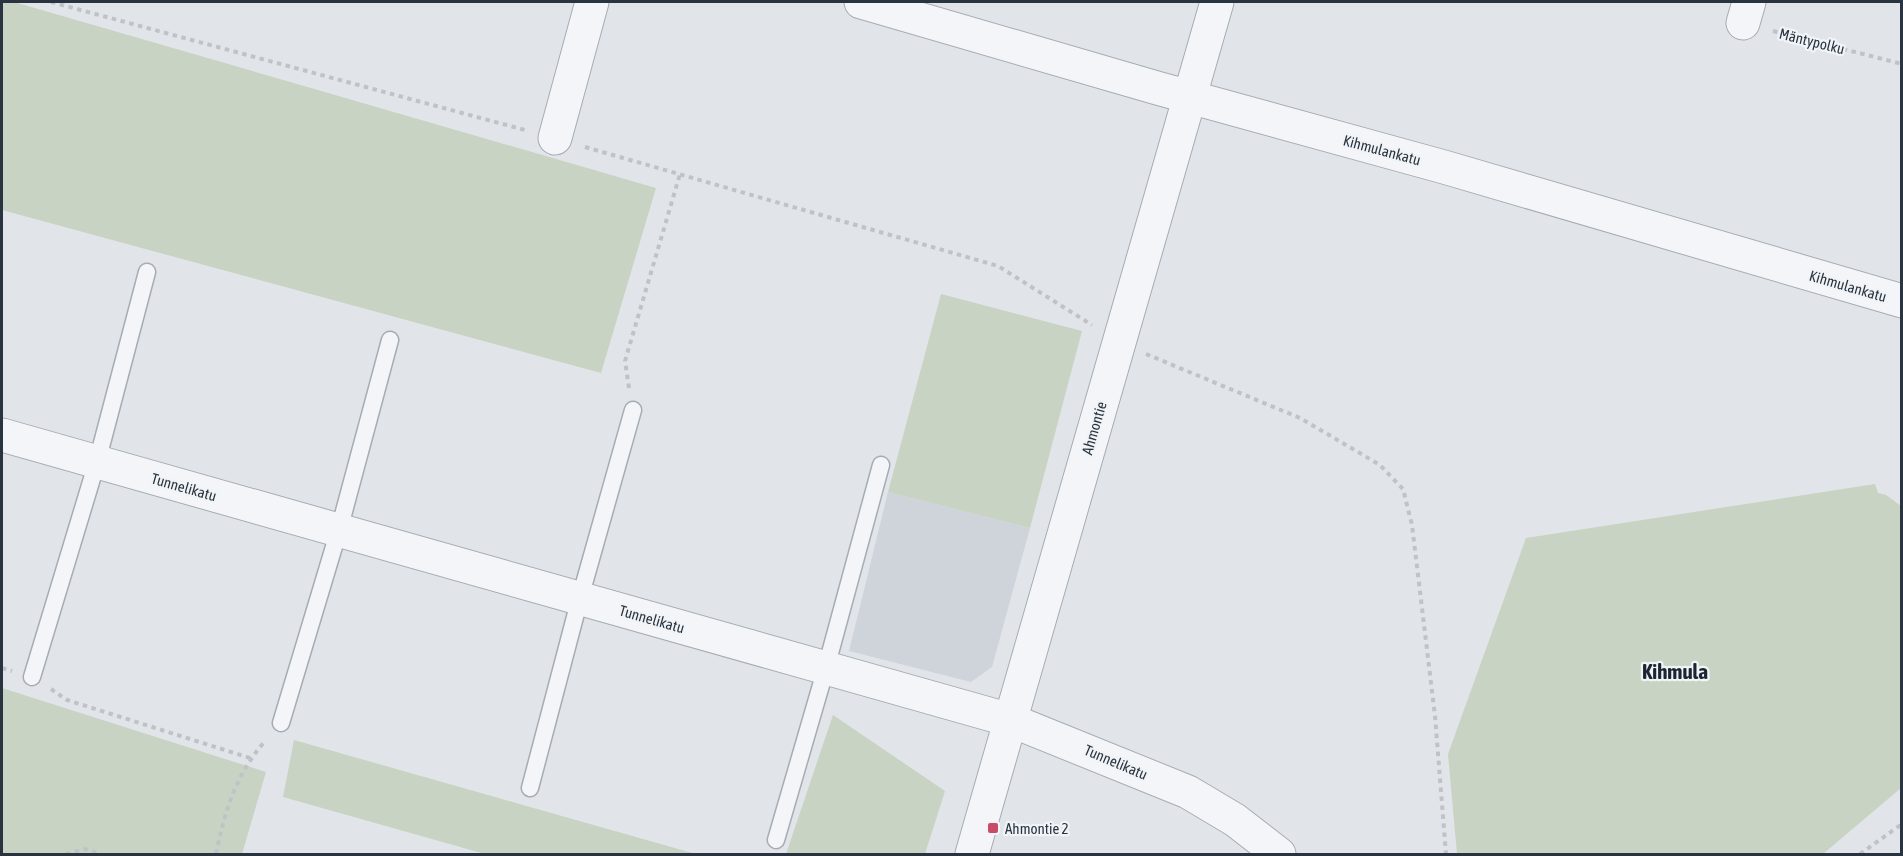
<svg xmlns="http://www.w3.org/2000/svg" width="1903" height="856" viewBox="0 0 1903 856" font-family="'Asap Condensed',sans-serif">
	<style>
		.built { fill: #cfd4db }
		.green { fill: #c8d3c3 }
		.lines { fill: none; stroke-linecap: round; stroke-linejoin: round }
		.lane-casing { stroke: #a6acb3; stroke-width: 19 }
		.street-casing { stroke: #a6acb3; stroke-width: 35 }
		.path { stroke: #bfc3c8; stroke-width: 4; stroke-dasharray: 4.5 4.5; stroke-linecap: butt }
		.lane { stroke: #f4f5f8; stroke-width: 16 }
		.street { stroke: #f4f5f8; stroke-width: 33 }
		.poi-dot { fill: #c84c67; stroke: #f1f4f7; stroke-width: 2 }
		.labels { text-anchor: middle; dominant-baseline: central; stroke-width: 4.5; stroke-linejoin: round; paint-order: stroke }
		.street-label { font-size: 15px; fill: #2a3440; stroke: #f1f4f7 }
		.poi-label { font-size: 15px; fill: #2a3440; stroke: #f1f4f7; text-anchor: start }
		.district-label { font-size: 21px; font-weight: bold; fill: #1c2531; stroke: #f1f4f7 }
	</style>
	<rect width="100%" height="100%" fill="#e1e5e9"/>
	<!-- built -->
	<path class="built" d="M888,492L1030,528L992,667L971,682L849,651Z"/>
	<!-- green -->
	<path class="green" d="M2,2H14L656,188L601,373L2,210Z
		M941,294L1082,331L1030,528L888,492Z
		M1875,484L1878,493L1886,495L1901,506V788L1823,854H1457L1448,754L1526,538Z
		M2,688L266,772L242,854H2Z
		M833,715L945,791L925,854H786Z
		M294,740L696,854H485L283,797Z"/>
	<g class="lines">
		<defs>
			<path id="lane" d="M32,677L97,462L147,272
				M281,723L339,530L390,340
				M530,788L580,598L633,410
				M776,840L826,668L881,465"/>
			<path id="street" d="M861,2L1157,88L1444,167L1902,301
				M1743,23L1749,2
				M555,138L592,2
				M2,435L1010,720L1188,792L1235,820L1279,854
				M972,854L1217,2"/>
		</defs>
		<!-- lane casing -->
		<use href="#lane" class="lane-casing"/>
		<!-- street casing -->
		<use href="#street" class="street-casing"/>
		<!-- path -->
		<path class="path" d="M51,2L525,130
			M1773,31L1902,64
			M585,147L998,266L1092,325
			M1146,354L1300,418L1380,465L1403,489L1412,525L1435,716L1446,854
			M629,388L625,361L680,174
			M2,668L12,671
			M51,689L67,700L250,758
			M66,854L85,849L101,854
			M216,854C225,810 236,774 266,740
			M1860,854L1902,824"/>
		<!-- lane -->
		<use href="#lane" class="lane"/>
		<!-- street -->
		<use href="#street" class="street"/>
	</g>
	<!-- markers -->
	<rect class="poi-dot" x="987" y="822" width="12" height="12" rx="3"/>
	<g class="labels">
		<!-- street labels -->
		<g class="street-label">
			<text transform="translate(1812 41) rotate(14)">Mäntypolku</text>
			<text transform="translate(1382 150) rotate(15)">Kihmulankatu</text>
			<text transform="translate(1848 286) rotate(16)">Kihmulankatu</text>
			<text transform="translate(1094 428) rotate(-74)">Ahmontie</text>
			<text transform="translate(184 487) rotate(16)">Tunnelikatu</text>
			<text transform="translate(652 619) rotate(16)">Tunnelikatu</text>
			<text transform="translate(1116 762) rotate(23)">Tunnelikatu</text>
		</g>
		<!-- poi labels -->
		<g class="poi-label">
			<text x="1005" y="828">Ahmontie 2</text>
		</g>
		<!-- district labels -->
		<g class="district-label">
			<text x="1675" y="671">Kihmula</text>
		</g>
	</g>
	<!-- border -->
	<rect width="1903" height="856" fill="none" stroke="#2a3440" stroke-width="6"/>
</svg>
